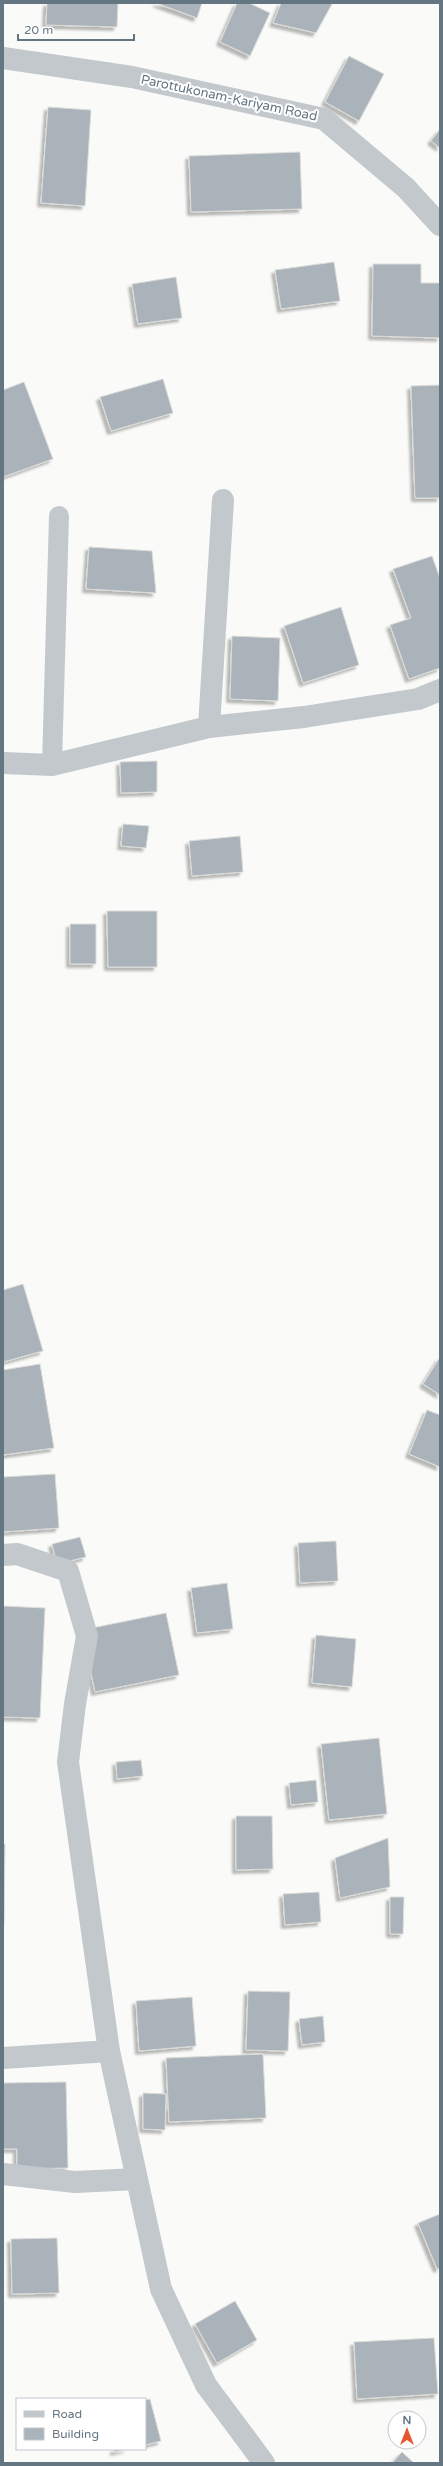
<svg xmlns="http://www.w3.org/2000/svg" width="443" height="2466" viewBox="0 0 443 2466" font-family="'Varela Round',sans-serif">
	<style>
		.building { fill: #aab3b9; stroke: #dcdcda; filter: url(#shadow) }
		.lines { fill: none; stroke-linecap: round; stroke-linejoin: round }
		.lane { stroke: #c3c8cc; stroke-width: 20 }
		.street { stroke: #c3c8cc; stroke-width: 22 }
		.labels { text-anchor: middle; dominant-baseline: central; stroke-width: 4; stroke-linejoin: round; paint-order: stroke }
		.street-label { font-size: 13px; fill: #657683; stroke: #fff }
	</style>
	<defs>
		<filter id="shadow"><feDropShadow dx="-3.5" dy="3.5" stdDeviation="1" flood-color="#0004"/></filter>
	</defs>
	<rect width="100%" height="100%" fill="#fafaf8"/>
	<!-- building -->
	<path class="building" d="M47,3H118L117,27L46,25Z
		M156,3H202L197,18Z
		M237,3H249L270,13L250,56L220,42Z
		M281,3H332V4L316,33L273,23Z
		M349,56L384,74L359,121L325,102Z
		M48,107L91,110L85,206L41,203Z
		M440,129V148L431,141Z
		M300,152L302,209L191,212L189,156Z
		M334,262L340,301L281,309L275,270Z
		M373,264H421V283H440V338L372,336Z
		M176,277L182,318L138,324L132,284Z
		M163,379L173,413L111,431L100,397Z
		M24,382L53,459L3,477V390Z
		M440,385V498H415L411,386Z
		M89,547L152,551L156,593L86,589Z
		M432,556L440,578V668L409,679L390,625L411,618L393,569Z
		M341,607L359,665L303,683L284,626Z
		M232,636L280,638L278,701L230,699Z
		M157,761V792L121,793L120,762Z
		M123,824L149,826L146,848L121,846Z
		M240,836L243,872L192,876L189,841Z
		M107,911H157V967H108Z
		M70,924H96V964H70Z
		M23,1284L43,1351L3,1362V1290Z
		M440,1357V1395L423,1384Z
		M40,1364L54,1448L3,1455V1370Z
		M427,1410L440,1415V1467L409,1454Z
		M55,1474L59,1528L3,1532V1477Z
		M80,1537L86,1557L57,1564L52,1544Z
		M336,1541L338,1581L300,1583L298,1543Z
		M227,1583L233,1629L197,1633L191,1588Z
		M3,1606L45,1608L40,1718L3,1717Z
		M166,1613L179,1675L95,1692L82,1630Z
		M316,1635L356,1639L352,1687L312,1683Z
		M379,1738L387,1814L329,1820L321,1744Z
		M141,1760L143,1776L117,1779L116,1762Z
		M316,1780L318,1802L291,1805L289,1783Z
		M236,1816H272L273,1869L236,1870Z
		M388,1838L390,1887L340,1898L335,1858Z
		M3,1844H5L4,1925H3Z
		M319,1892L321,1922L285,1925L283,1894Z
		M390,1897H404L403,1934H390Z
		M248,1991L290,1992L288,2051L246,2050Z
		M192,1997L196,2046L139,2051L136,2001Z
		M323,2016L325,2042L302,2045L299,2019Z
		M263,2054L266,2118L169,2122L166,2058Z
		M66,2082L68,2168L17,2169V2149H3V2083Z
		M143,2093L166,2094L165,2130L143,2129Z
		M440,2214V2268L437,2269L418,2223Z
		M57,2238L59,2293L12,2294L11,2239Z
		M235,2301L257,2340L217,2363L195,2324Z
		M434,2338L438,2394L357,2399L354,2342Z
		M150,2399L161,2441L145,2445V2400Z
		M114,2449H127L114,2452Z
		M402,2452L414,2463H392Z"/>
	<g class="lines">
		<!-- lane -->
		<path class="lane" d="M52,765L59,516"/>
		<!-- street -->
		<path class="street" d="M3,58L132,77L324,119L406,188L440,225
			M209,727L223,500
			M3,763L52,765L209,727L304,717L418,699L440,690
			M3,1555L17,1554L68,1571L87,1636L75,1704L68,1762L109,2051
			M3,2058L109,2051L161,2289L206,2385L264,2463
			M3,2174L75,2182L137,2179"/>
	</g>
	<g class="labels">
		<!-- street labels -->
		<g class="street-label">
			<text transform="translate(229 98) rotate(12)">Parottukonam-Kariyam Road</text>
		</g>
	</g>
	<!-- border -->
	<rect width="443" height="2466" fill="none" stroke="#657683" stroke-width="8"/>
	<!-- legend -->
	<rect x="16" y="2398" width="130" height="52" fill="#ffffff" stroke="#c1c8cd"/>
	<rect x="24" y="2411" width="20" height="6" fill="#c3c8cc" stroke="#c1c8cd"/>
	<text x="52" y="2418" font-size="12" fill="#657683">Road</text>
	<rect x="24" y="2428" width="20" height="12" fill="#aab3b9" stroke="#c1c8cd"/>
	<text x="52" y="2438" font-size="12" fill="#657683">Building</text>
	<!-- north arrow -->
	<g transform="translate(407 2430)"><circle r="19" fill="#ffffff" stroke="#c1c8cd"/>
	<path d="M0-3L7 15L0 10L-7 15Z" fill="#e4572e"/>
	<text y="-6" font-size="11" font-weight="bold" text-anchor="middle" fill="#657683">N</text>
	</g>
	<!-- scale -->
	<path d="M18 34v6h116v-6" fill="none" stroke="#657683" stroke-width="2"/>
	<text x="24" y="34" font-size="12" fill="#657683" stroke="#ffffff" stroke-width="3" paint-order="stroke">20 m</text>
</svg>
